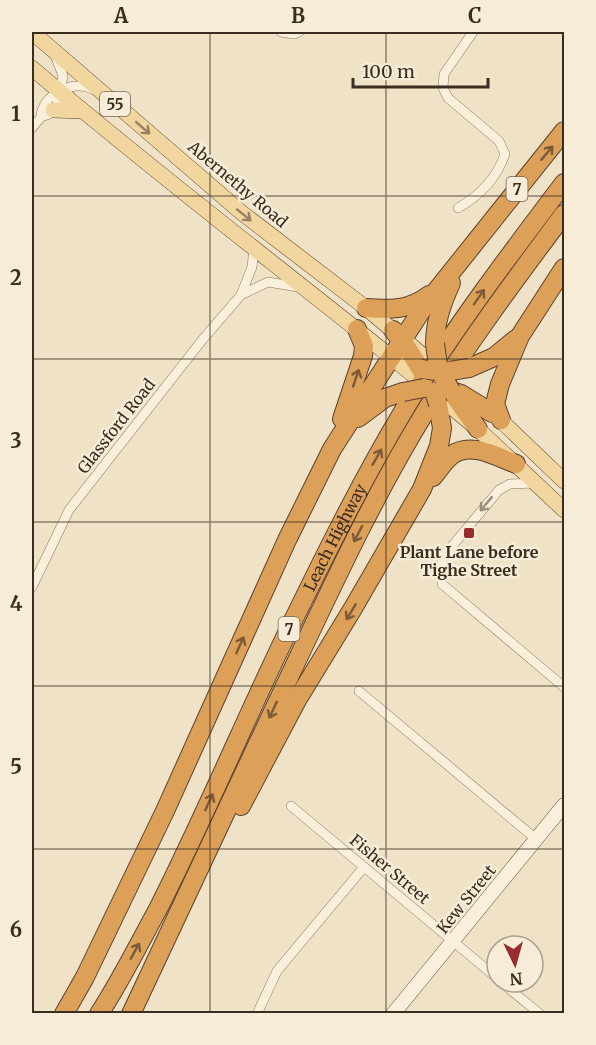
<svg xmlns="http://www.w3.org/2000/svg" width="596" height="1045" viewBox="0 0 596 1045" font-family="Merriweather,serif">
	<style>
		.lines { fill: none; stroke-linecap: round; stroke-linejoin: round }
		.street-casing { stroke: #8b745c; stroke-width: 10 }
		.secondary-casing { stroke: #6c553f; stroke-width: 15 }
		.primary-casing { stroke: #594230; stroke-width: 16 }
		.highway-casing { stroke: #594230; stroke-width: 20 }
		.street { stroke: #f9efda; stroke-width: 9 }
		.secondary { stroke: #f9efda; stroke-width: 14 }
		.primary { stroke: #f1d69f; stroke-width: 15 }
		.highway { stroke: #dda059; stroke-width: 18 }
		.highway-bridge-casing { stroke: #594230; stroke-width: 20; stroke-linecap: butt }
		.highway-bridge { stroke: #dda059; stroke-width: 18 }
		.oneway { stroke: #968160 }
		.oneway2 { stroke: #7c5a37 }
		.oneway3 { stroke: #9a8e7d }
		.grid { fill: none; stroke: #3b2c20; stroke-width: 1.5; stroke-opacity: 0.55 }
		.poi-dot { fill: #9a2c2f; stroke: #f6ecd7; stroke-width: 2 }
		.labels { text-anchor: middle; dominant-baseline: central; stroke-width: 5; stroke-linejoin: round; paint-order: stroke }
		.shield { fill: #f6ecd7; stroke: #736657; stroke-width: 1.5 }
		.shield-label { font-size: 15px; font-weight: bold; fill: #3b2c20 }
		.street-label { font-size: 16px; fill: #3b2c20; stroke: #f6ecd7 }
		.poi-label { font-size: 16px; font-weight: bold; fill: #3b2c20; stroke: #f6ecd7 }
		.neatline { fill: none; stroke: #3b2c20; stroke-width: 2 }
		.grid-label { font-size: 20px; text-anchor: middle; font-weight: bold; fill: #3b2c20 }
	</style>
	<rect width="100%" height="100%" fill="#efe2c7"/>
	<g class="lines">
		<defs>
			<path id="street" d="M281,32L294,34L299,32
				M41,117C41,95 74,79 92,89
				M32,128L41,117L49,114L57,105L63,76L55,55
				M458,208C479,196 497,178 505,154L499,141L448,98L443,88L444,74L473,32
				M241,295L268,282L298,287
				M534,483L510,484L499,490L442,558V584L564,687
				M32,587L69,510L203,339L241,295L252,267L254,248
				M359,691L536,839
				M291,806L497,978
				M501,982L540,1014
				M257,1014L277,971L364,867"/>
			<path id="secondary" d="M393,1014L564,805"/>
			<path id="primary" d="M32,32L242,213L366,308L426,358
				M32,68C157,175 289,274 417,378
				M53,110L83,111
				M438,396L478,429L564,510
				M493,413L564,481"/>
			<g id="highway">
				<path d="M366,308C390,310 410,310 429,295"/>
				<path d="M393,330L406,346L425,376"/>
				<path d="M435,344C435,322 442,303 451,283"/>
				<path d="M469,368L494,357L516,339"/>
				<path d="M449,390L461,394L492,413"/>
				<path d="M451,391L478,429"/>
				<path d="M358,418L385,398L403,392"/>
				<path d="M342,419L363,356L364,346L357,329"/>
				<path d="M501,420L495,404L500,384L520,336L564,268"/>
				<path d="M433,477C439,470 444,461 452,455C471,441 497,457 516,464"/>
				<path d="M241,806L297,700L352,610L422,489L439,446L442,428L438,404"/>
				<path d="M64,1014L85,977L165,811L287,540L332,449L425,305L564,131"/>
				<path id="s1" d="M99,1014C121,980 139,944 158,909C205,816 245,720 290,627C326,553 362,480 404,410C452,331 508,257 564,183"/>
				<path d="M131,1014C185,901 237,786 291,673C333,584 375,493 427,409C469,341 517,277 564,214"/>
			</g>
		</defs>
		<!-- street casing -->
		<use href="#street" class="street-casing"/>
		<!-- secondary casing -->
		<use href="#secondary" class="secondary-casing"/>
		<!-- primary casing -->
		<use href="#primary" class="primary-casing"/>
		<!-- highway casing -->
		<use href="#highway" class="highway-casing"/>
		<!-- street -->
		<use href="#street" class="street"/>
		<!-- secondary -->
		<use href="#secondary" class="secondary"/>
		<!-- primary -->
		<use href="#primary" class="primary"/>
		<!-- highway -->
		<use href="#highway" class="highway"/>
		<defs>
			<path id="highway-bridge" d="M435,344L438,365
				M421,369L437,371
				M450,371L469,368
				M443,377L451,391
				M403,392L424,388
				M434,392L438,404"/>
		</defs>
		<!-- highway-bridge casing -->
		<use href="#highway-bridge" class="highway-bridge-casing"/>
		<!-- highway-bridge -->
		<use href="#highway-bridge" class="highway-bridge"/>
	</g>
	<!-- one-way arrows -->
	<defs><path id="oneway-shaft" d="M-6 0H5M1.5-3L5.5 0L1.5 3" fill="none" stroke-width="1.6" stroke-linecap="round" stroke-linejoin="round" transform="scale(1.5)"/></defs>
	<g class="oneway">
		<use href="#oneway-shaft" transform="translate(143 128) rotate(41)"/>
		<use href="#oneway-shaft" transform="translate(244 215) rotate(39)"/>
	</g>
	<g class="oneway2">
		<use href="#oneway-shaft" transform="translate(547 153) rotate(-50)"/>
		<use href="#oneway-shaft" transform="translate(479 297) rotate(-55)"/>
		<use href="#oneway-shaft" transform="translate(356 378) rotate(-71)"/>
		<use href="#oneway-shaft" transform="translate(377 457) rotate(-60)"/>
		<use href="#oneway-shaft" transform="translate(358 534) rotate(118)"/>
		<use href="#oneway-shaft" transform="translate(351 612) rotate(121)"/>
		<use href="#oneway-shaft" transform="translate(240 645) rotate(-66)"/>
		<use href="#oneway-shaft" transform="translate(273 710) rotate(115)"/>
		<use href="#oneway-shaft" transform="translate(209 802) rotate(-65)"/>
		<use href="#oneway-shaft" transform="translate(135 951) rotate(-61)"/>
	</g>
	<use class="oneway3" href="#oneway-shaft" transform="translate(486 504) rotate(130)"/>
	<!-- grid -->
	<path class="grid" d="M210,32V1014M386,32V1014M32,196H564M32,359H564M32,522H564M32,686H564M32,849H564"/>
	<!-- markers -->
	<rect class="poi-dot" x="463" y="527" width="12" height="12" rx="3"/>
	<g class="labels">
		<!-- shield labels -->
		<g class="shield">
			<rect x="100" y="92" width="30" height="24" rx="4.5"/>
			<rect x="506.5" y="177" width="21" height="24" rx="4.5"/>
			<rect x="278.5" y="617" width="21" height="24" rx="4.5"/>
		</g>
		<g class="shield-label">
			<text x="115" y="104">55</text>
			<text x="517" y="189">7</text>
			<text x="289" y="629">7</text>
		</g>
		<!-- street labels -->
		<g class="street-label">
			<text transform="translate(238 184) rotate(40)">Abernethy Road</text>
			<text transform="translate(116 426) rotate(-52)">Glassford Road</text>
			<text stroke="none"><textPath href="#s1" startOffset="532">Leach Highway</textPath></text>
			<text transform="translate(390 869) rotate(40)">Fisher Street</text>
			<text transform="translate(466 899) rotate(-51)">Kew Street</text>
		</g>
		<!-- poi labels -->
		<g class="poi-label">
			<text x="469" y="552">Plant Lane before<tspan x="469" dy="18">Tighe Street</tspan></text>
		</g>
	</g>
	<!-- border -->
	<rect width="596" height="1045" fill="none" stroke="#f6ecd7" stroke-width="66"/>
	<!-- north arrow -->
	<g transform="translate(515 964) rotate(175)"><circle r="28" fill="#f6ecd7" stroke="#ab9f8e" stroke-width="1.5"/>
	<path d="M0-4.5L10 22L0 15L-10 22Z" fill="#9a2c2f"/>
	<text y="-9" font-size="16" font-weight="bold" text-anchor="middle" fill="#3b2c20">N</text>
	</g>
	<!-- scale -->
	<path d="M353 78v9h135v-9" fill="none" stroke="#3b2c20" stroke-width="3"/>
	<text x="362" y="78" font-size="18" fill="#3b2c20" stroke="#f6ecd7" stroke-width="4.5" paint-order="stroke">100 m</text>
	<rect x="33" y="33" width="530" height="979" class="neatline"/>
	<g class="grid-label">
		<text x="121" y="23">A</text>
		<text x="298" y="23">B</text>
		<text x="475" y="23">C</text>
		<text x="16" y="121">1</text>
		<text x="16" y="285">2</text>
		<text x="16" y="448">3</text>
		<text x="16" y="611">4</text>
		<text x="16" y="774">5</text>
		<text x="16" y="937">6</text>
	</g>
</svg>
